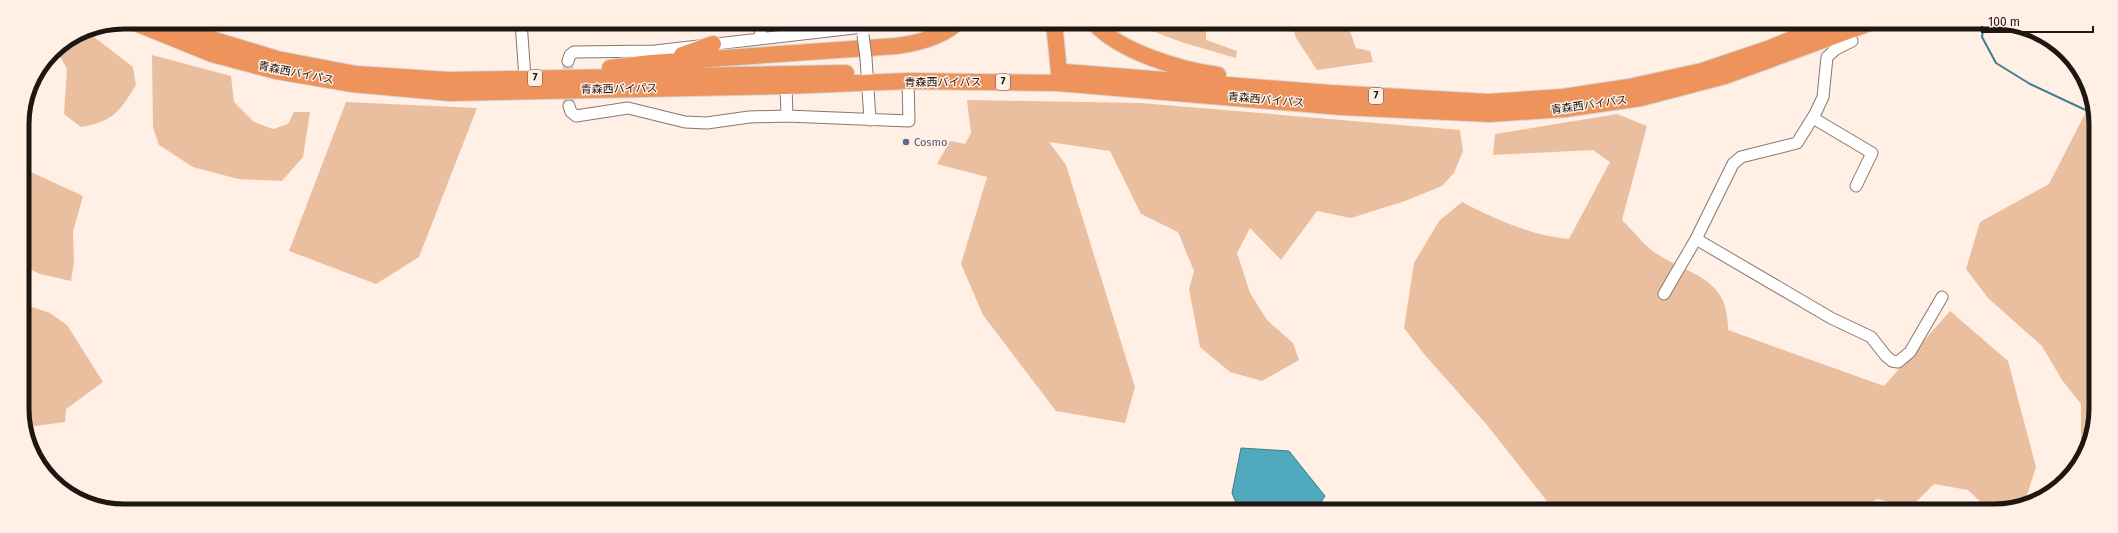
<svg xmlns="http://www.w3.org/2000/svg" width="2118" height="533" viewBox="0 0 2118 533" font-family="'Fira Sans','Noto Sans JP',sans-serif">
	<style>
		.green { fill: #eabf9f }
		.water { fill: #51a9be; stroke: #417d8a }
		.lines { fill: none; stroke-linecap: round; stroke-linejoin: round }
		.stream { stroke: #417d8a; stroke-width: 2 }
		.minor-tunnel { stroke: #ddcec4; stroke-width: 11; stroke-dasharray: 11 5.5; stroke-linecap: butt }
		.minor-casing { stroke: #89786b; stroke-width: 13 }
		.highway-casing { stroke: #d6d5d4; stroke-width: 18 }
		.minor { stroke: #fff; stroke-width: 11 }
		.highway { stroke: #ee935b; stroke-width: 16 }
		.minor-bridge-casing { stroke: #89786b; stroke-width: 13; stroke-linecap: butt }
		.minor-bridge { stroke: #fff; stroke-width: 11 }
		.service-dot { fill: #5c6f8a; stroke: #ffefe4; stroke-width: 1.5 }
		.labels { text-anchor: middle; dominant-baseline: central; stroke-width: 3; stroke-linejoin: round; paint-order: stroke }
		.shield { fill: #ffefe4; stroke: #615750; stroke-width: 1 }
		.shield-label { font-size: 10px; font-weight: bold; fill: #1d1611 }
		.street-label { font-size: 11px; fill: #1d1611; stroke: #ffefe4 }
		.service-label { font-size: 11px; fill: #4e5e75; stroke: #ffefe4; text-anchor: start }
		.rim { fill: none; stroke: #1d1611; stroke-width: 5 }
	</style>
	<rect width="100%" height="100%" fill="#ffefe4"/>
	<!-- green -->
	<path class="green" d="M1131,23H1206V40L1237,51L1236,58L1184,43Z
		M1292,23H1347L1356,48L1370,51L1373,62L1317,70L1296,38Z
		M85,30L133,67L136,85C120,111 113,122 81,127L64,114L67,69L56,49Z
		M152,55L231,76L234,102L254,122L273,129L288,124L294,112H310L303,157L282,181L238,179L193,167L159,145L153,127Z
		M967,100L1141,103L1460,130L1463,151L1454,173L1442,186L1405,201L1351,218L1317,211L1281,260L1250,228L1237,253L1250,293L1267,320L1293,343L1299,360L1262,381L1230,372L1200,347L1189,289L1194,271L1178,232L1141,214L1110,151L1049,142L1066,165L1135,387L1125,423L1056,411L983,315L961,264L987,177L937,164L950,141L965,144L971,133Z
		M2092,100L2094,104V429L2085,453L2081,447V404L2062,380L2042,346L1988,298L1966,269L1980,222L2049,184Z
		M346,102L477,108L419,257L376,284L289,251Z
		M1617,114L1647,126L1622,220C1631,229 1640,240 1650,249C1685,276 1729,273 1728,330L1884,386L1950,311L2008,361L2036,467L2025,501L2026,505L2000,511H1990L1968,490L1934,484L1911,507L1877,499L1859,511L1554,510L1487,425L1424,354L1404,328L1414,263L1439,221L1462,202C1495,219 1532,236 1569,239L1610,162L1593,150L1493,155L1495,134Z
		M22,168L83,196L73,232L74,262L71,281L40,274L23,266Z
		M23,304L50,313L67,325L103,382L66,409L65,422L28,427L24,422Z"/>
	<!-- water -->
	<path class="water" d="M1241,448L1289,451L1325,496L1316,510H1239L1232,493Z"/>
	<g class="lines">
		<!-- stream -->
		<path class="stream" d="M1984,24L1982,37L1996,63L2030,84L2094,114"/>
		<!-- minor-tunnel -->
		<path class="minor-tunnel" d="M568,61L569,106"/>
		<defs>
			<path id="minor" d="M521,22L525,78
				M760,39L761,23
				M866,58L870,120
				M568,61L570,55L574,52L655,51L863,27
				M786,86L787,116
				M569,106L571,112L576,116L628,108L685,122L707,123L749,117L787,116L909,121L908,81
				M1813,118L1872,153L1856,186
				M1696,239L1831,318L1871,337L1886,356L1892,361L1898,362L1910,352L1942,297
				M1664,294L1696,239L1733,164L1741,157L1797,143L1815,114L1823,97L1827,57L1836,49L1852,41"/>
			<path id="highway" d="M133,22L212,54L276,71L352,84L450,93L786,86L908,81L1058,83L1341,107L1490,114L1565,109L1641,98L1725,76L1867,24
				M164,22L192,33L277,59L356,74L448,80L846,73
				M1054,23L1059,72L1058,83
				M1094,23C1120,52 1181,70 1218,75
				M682,55L713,44
				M610,68L651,63L896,46C918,43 939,38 957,23
				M1065,72L1330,93L1488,102L1563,97L1629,87L1702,71L1770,48L1829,24"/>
		</defs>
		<!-- minor casing -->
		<use href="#minor" class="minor-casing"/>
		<!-- highway casing -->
		<use href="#highway" class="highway-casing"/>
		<!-- minor -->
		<use href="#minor" class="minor"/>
		<!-- highway -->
		<use href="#highway" class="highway"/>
		<defs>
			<path id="minor-bridge" d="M863,35L866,58"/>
		</defs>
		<!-- minor-bridge casing -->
		<use href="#minor-bridge" class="minor-bridge-casing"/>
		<!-- minor-bridge -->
		<use href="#minor-bridge" class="minor-bridge"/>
	</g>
	<!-- markers -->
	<circle class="service-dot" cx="906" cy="142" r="4"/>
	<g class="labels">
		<!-- shield labels -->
		<g class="shield">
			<rect x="528" y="70" width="14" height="16" rx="3"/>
			<rect x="996" y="74" width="14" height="16" rx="3"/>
			<rect x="1369" y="88" width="14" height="16" rx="3"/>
		</g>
		<g class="shield-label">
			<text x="535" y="78">7</text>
			<text x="1003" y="82">7</text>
			<text x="1376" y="96">7</text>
		</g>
		<!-- street labels -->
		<g class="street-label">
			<text transform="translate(296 73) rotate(11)">青森西バイパス</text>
			<text x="943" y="82">青森西バイパス</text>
			<text transform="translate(619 89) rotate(-1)">青森西バイパス</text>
			<text transform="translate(1266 100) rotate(5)">青森西バイパス</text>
			<text transform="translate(1589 105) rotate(-8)">青森西バイパス</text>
		</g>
		<!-- service labels -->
		<g class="service-label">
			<text x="914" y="142">Cosmo</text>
		</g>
	</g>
	<!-- crop -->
	<path d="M0 0H2118V533H0ZM124 29H1994A95 95 0 0 1 2089 124V409A95 95 0 0 1 1994 504H124A95 95 0 0 1 29 409V124A95 95 0 0 1 124 29Z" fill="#ffefe4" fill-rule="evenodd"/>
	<path class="rim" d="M124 29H1994A95 95 0 0 1 2089 124V409A95 95 0 0 1 1994 504H124A95 95 0 0 1 29 409V124A95 95 0 0 1 124 29Z"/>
	<!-- scale -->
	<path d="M1982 26v6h111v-6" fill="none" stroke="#1d1611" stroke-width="2"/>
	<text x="1988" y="26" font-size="12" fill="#1d1611" stroke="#ffefe4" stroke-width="3" paint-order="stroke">100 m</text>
</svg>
